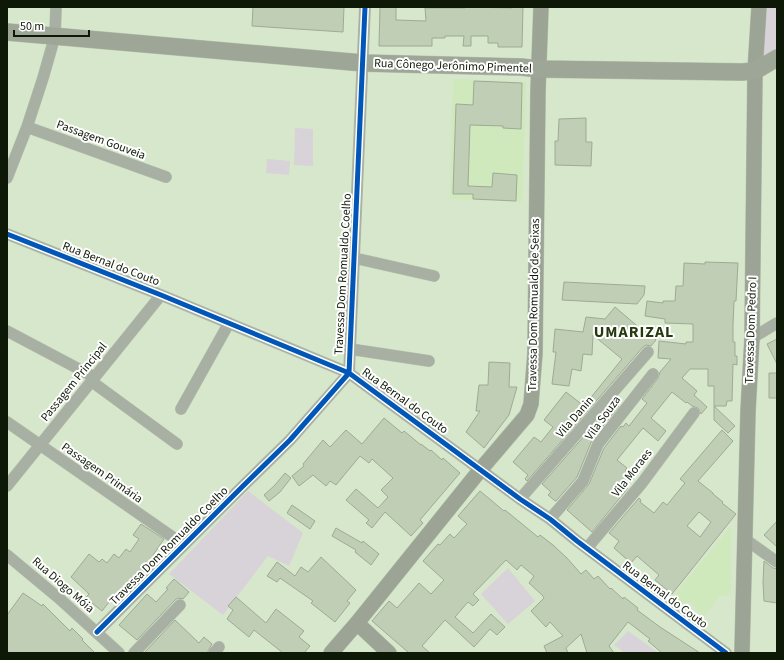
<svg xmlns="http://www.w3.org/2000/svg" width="784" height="660" viewBox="0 0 784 660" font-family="'Source Sans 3',sans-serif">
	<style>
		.built { fill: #cfe8bc }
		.green { fill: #d7d3d9 }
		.building { fill: #c0ceb6; stroke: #9eaa95; fill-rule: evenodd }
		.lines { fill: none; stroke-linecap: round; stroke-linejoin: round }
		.street-casing { stroke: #b8c3ae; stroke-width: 12 }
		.secondary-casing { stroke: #b8c3ae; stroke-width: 16 }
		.primary-casing { stroke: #b8c3ae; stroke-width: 18 }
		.street { stroke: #a8afa3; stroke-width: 11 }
		.secondary { stroke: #9ca496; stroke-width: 15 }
		.primary { stroke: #9ea697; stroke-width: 17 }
		.cycleway-casing { stroke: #fff; stroke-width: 8 }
		.cycleway { stroke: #0057b8; stroke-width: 5 }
		.labels { text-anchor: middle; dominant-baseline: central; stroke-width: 4; stroke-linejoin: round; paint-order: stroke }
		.street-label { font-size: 12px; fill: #0e1806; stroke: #fff }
		.district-label { font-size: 16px; font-weight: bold; letter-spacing: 1px; fill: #253b0f; stroke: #fff }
	</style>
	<rect width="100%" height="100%" fill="#d7e7cb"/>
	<!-- built -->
	<path class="built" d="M453,79L526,82L522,202L450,199Z
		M731,526V592L728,596H720L704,617L688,601L680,609L671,599Z"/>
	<!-- green -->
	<path class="green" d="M759,7H777V60L759,70Z
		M295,128L313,129V166L294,165Z
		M267,159L290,161L289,175L266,173Z
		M248,491L303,533L289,566L268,556L223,615L169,574Z
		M508,568L535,601L508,624L481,594Z
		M628,631L657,652L625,653L614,645Z"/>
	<!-- building -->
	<path class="building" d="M253,7H344L343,32L252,26Z
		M380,7H396V20L426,21L425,8H465V7L512,8V7H523L522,47H498V43H488V36H471V46H463L464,36H445V38H432V46H379Z
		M474,81L522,83L521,129L503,128V126L470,125L468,186L492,187L493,173L517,175L516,201L473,199V194H453L456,104L473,105Z
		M586,118V142H592L591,166L555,165V141H558L559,119Z
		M705,262L738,263L736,301H734L733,325V342H735V356H737V365L733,364L732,401H727L726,406H714L735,426L728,433L714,420V386H708V369H690L682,378L697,391L694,395L707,407L701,414L698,408L692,406L687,402L686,403L672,392L651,418L666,431L658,441L643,428L617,460L627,468L625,471L634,478L626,487L628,488L592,532L567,510L589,484L604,448L621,426L623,427L626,423L629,426L647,403L642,399L658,378L660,372L671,359L658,358L659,341L686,344V342H693V324L665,323V319L645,316L647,301L663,303V301H675L676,286H683L684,263L705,264Z
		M564,282L645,286L644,295L637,304L562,300Z
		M615,307L642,330L643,329L656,340L651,346L646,345L643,347L527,481L525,479L528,475L513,462L534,437L541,442L553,427L544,420L566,392L584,406L622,359L593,335L592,355L583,354L581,371L572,369L569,386L552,384L556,352H553L555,329L583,332L586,317L605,319Z
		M777,339V364L767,344Z
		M489,362L510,363L509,387H517L509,415L484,448L466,432L480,411H476L479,385H488Z
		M769,373H777V398H769Z
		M614,402L619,406L592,440L577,477L556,501L554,500L548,495L551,492L542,484Z
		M384,418L402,433L404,431L421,445V444L430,451L431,450L442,460L443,458L460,473L420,520L423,523L411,536L385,512L372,528L366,523L369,520L346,500L356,489L378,508L388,497L381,490L393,478L372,459L369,463L360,456L336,485L330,481L326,486L313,475L299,486L292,476L304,466L303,464L323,440L330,447L346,430L362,444Z
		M722,430L733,441L698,481L713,493V494L723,502L722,503L736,514L672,594L655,580L659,575L637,556L631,563L614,548L619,541L609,533L639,498L641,500L640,502L654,513L663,502L667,505L685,483L680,479ZM699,512L711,522L700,537L687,526Z
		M285,473L291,478L280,492L269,501L264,495L275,485Z
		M480,491L504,511L505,510L538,537L540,535L553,545L567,558L581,574L586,570L594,579L598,576L610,589L611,588L623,599L624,597L638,608L637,610L660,627L700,653H662L648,641L650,639L628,622L609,646L614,653H587L581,634L566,648L568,653H547L544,646L563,636L550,622L546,627L531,611L544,598L543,596L529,583L534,576L521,565L517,570L506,560L473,594L479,600L473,606L468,602L455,617L473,633L491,614L505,627L497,635L490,629L474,647L445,620L422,646L430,653H409L372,621L389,601L397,608L419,583L431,594L444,580L423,561L438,544L440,545L450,534L454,538L467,524L458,516Z
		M292,505L315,521L310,529L287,513Z
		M777,521V547L764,535Z
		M141,524L164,539L153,555L155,557L142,574L141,573L116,601L113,597L102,611L92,603L90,606L84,600L89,594L71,577L89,554L99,562L102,559L107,563L114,554L119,558L126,549L130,552L139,539L133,535Z
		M336,528L362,543L363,541L379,554L371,565L355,552L356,550L332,536Z
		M321,557L356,590L347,601L350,603L335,622L311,603L313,601L280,578L277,582L267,576L277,562L295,576L301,567L308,572Z
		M764,561L773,568L777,569V603L764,601L763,582Z
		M174,579L189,592L183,599L178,598L175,600L137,640L119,625L147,594L156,602L168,589L166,588Z
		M23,593L42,606L43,604L70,631L72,628L83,639L82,640L95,653H7V615Z
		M236,597L266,623L276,609L304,631L299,637L310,646L304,653H283L254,630L249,637L227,619L233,610L228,606Z
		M175,620L199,643L204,637L212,644L207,653H144Z"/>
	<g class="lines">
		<defs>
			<path id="street" d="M27,127L166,177
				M7,178L27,127L43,78L55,36L56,7
				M7,234L161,295L349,373L520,499L550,519L577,541L726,653
				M354,258L434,276
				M7,331L94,377
				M752,338L777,323
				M350,349L429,361
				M91,381L177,444
				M181,409L229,323
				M7,422L184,545
				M7,486L161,295
				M520,499L648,352
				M550,519L583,481L598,444L653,374
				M745,539L777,562
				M587,548L642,483L694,413
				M7,555L61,600L119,653
				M97,632L243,486L290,440L349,373L365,7
				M134,653L180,605
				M214,653L219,647"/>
			<path id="secondary" d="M357,623L389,653
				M331,653L357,623L481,469L527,415L531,404L535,353L538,90L541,7
				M742,653L748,411L752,338L755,71L759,7"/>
			<path id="primary" d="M7,32L363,63L521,67L539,69L742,72L755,71L777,58"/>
		</defs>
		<!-- street casing -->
		<use href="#street" class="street-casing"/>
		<!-- secondary casing -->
		<use href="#secondary" class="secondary-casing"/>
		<!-- primary casing -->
		<use href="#primary" class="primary-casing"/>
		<!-- street -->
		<use href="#street" class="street"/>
		<!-- secondary -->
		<use href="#secondary" class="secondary"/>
		<!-- primary -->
		<use href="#primary" class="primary"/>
		<defs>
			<path id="cycleway" d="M7,234L161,295L349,373L520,499L550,519L577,541L726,653
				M97,632L243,486L290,440L349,373L365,7"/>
		</defs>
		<!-- cycleway casing -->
		<use href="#cycleway" class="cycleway-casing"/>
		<!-- cycleway -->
		<use href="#cycleway" class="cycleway"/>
	</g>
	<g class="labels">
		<!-- street labels -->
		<g class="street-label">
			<text transform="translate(453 66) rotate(2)">Rua Cônego Jerônimo Pimentel</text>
			<text transform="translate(101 140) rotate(20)">Passagem Gouveia</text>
			<text transform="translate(111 264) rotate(21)">Rua Bernal do Couto</text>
			<text transform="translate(343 274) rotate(-87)">Travessa Dom Romualdo Coelho</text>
			<text transform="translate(534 305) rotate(-89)">Travessa Dom Romualdo de Seixas</text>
			<text transform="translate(751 330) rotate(-88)">Travessa Dom Pedro I</text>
			<text transform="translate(74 382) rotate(-51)">Passagem Principal</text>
			<text transform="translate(405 401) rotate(36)">Rua Bernal do Couto</text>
			<text transform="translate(575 417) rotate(-49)">Vila Danin</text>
			<text transform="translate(603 418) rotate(-54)">Vila Souza</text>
			<text transform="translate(102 473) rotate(35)">Passagem Primária</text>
			<text transform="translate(632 473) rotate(-52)">Vila Moraes</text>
			<text transform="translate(169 546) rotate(-45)">Travessa Dom Romualdo Coelho</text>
			<text transform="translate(63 585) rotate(41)">Rua Diogo Móia</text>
			<text transform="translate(665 595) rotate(37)">Rua Bernal do Couto</text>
		</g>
		<!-- district labels -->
		<g class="district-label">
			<text x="634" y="332">UMARIZAL</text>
		</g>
	</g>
	<!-- border -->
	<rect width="784" height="660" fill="none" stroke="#0e1806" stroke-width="16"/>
	<!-- scale -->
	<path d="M14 30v6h75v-6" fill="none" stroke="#0e1806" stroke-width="2"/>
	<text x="20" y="30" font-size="12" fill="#0e1806" stroke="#ffffff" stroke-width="3" paint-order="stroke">50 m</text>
</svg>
